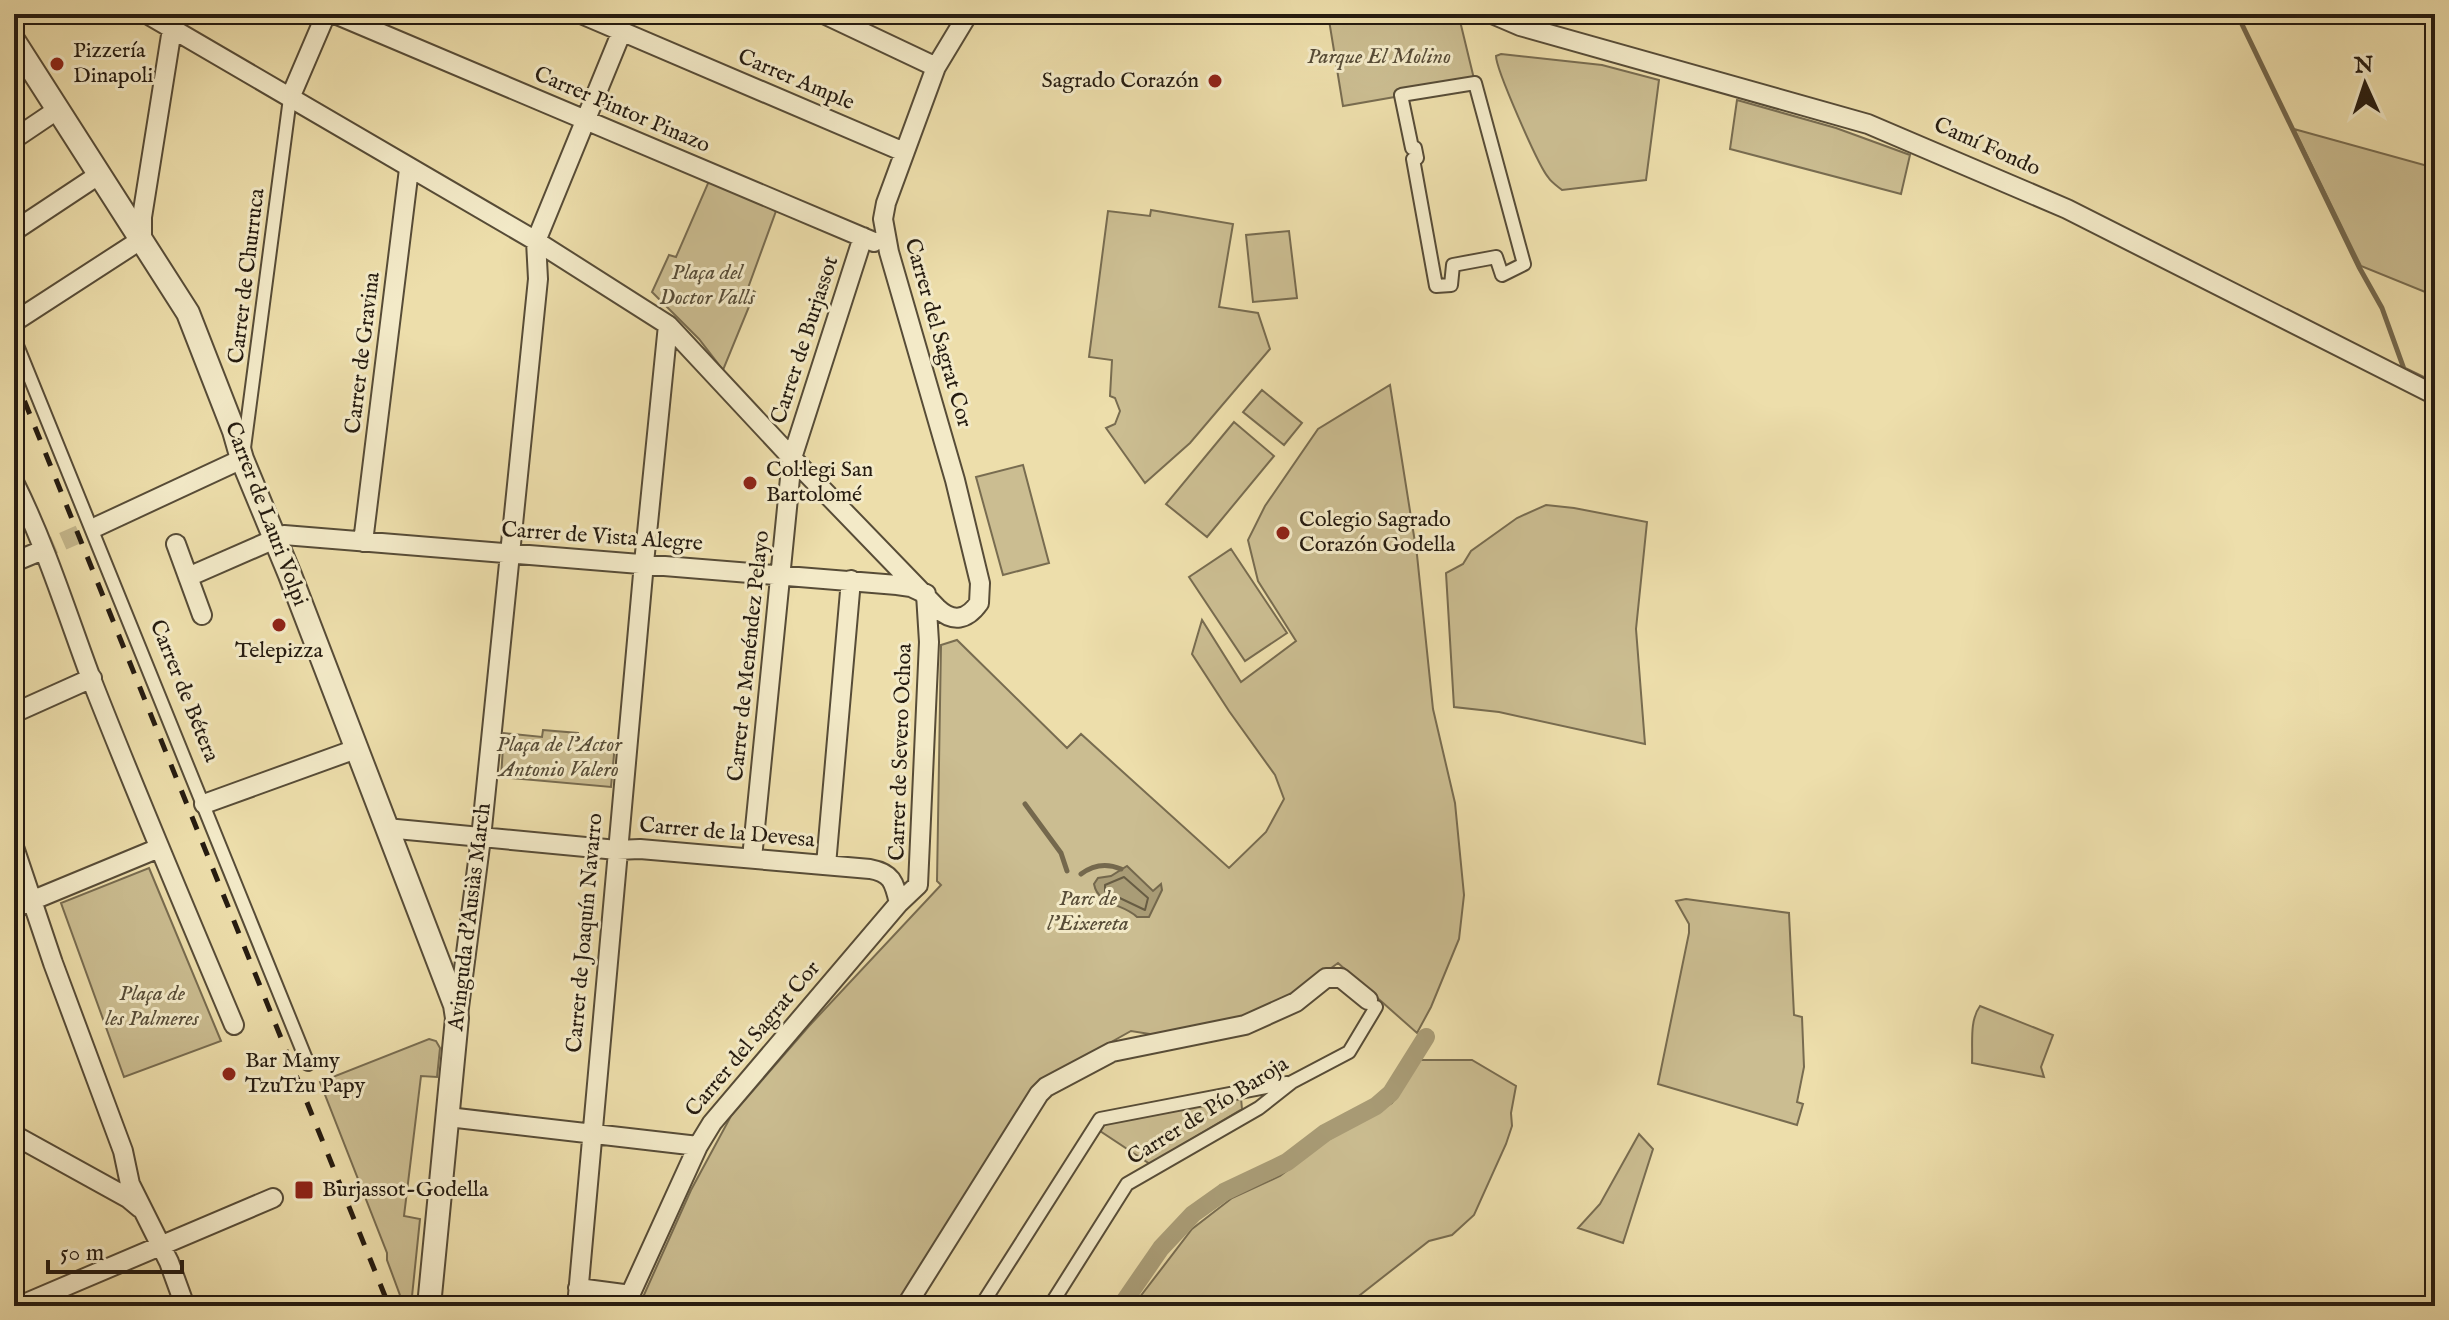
<svg xmlns="http://www.w3.org/2000/svg" width="2449" height="1320" viewBox="0 0 2449 1320" font-family="'IM FELL English',serif">
	<style>
		.green { fill: #cbbd91; stroke: #786c50; stroke-width: 2 }
		.water { fill: #a99c76; stroke: #74684d; stroke-width: 2 }
		.lines { fill: none; stroke-linecap: round; stroke-linejoin: round }
		.shore { stroke: #675c43; stroke-width: 2 }
		.stream { stroke: #74684d; stroke-width: 5 }
		.canal { stroke: #a99c76; stroke-width: 18 }
		.minor-tunnel { stroke: #c5b78c; stroke-width: 18; stroke-dasharray: 18 9; stroke-linecap: butt }
		.pedestrian-casing { stroke: #574c37; stroke-width: 16 }
		.minor-casing { stroke: #574c37; stroke-width: 22 }
		.tertiary-casing { stroke: #574c37; stroke-width: 26 }
		.pedestrian { stroke: #f3eac8; stroke-width: 12 }
		.minor { stroke: #f3eac8; stroke-width: 18 }
		.tertiary { stroke: #f3eac8; stroke-width: 22 }
		.rail { stroke: #251b10; stroke-width: 5; stroke-dasharray: 14 14; stroke-linecap: butt }
		.poi-dot { fill: #8f2418; stroke: #f3eac8; stroke-width: 3 }
		.labels { text-anchor: middle; dominant-baseline: central; stroke-width: 6; stroke-linejoin: round; paint-order: stroke }
		.poi-label { font-size: 22px; fill: #251b10; stroke: #f3eac8; text-anchor: start }
		.park-label { font-size: 22px; font-style: italic; fill: #574c37; stroke: #f3eac8 }
		.street-label { font-size: 22px; fill: #251b10; stroke: #f3eac8 }
	</style>
	<rect width="100%" height="100%" fill="#eddeab"/>
	<filter id="stains"><feTurbulence type="fractalNoise" baseFrequency=".0025" numOctaves="4"/><feColorMatrix values="0 0 0 0 .2 0 0 0 0 .09 0 0 0 0 .02 0 0 0 .5 -.17"/></filter>
	<radialGradient id="worn" r=".72"><stop offset=".6" stop-color="#630" stop-opacity="0"/><stop offset="1" stop-color="#630" stop-opacity=".3"/></radialGradient>
	<!-- green -->
	<path class="green" d="M1328,14H1446L1454,22L1460,21L1475,83L1343,106Z
		M1501,54L1602,65L1659,80L1646,180L1562,190C1557,186 1551,182 1548,177C1538,165 1496,69 1496,56Z
		M1737,100L1836,128L1910,155L1901,194L1730,149Z
		M2294,129L2435,168V296L2361,266Z
		M709,181L776,211L748,288L755,292L723,370L699,339L652,292L669,255L676,257Z
		M1151,210L1233,224L1219,307L1258,313L1270,349L1190,443L1145,483L1106,428L1115,424L1120,411L1115,398L1110,396L1112,360L1089,357L1108,211L1150,216Z
		M1289,231L1297,298L1253,302L1246,235Z
		M1390,385L1417,555L1433,709L1455,803L1464,895L1459,939L1431,1007L1417,1033L1338,963L1292,997L1244,1019L1156,1035L1131,1031L1047,1078L898,1306H639L691,1190L731,1116L809,1026L941,885L937,881L941,645L957,640L1067,748L1081,734L1229,868L1266,832L1284,799L1275,775L1229,711L1192,654L1202,620L1241,682L1296,641L1258,581L1248,540L1265,506L1318,429Z
		M1262,390L1302,423L1284,445L1243,412Z
		M1234,422L1274,456L1207,537L1166,504Z
		M1023,465L1049,563L1003,575L976,477Z
		M1546,505L1574,508L1647,522L1636,629L1645,744L1499,712L1454,707L1446,573L1463,564L1471,551L1517,518Z
		M1231,549L1287,633L1245,661L1189,577Z
		M543,730L578,733V740L615,744L611,787L501,777L504,733L542,737Z
		M149,868L221,1041L124,1077L61,903Z
		M1686,899L1789,913L1794,1015L1802,1017L1804,1067L1797,1102L1803,1104L1797,1125L1658,1084L1689,933V924L1676,901Z
		M1980,1006L2053,1035L2041,1067L2044,1077L1972,1063C1973,1045 1969,1021 1980,1006Z
		M429,1039L436,1041L440,1048L437,1077L421,1076L404,1216L420,1219L411,1306H404L387,1260V1253L320,1082Z
		M1418,1060H1472L1516,1086L1511,1113L1512,1126L1506,1144L1474,1215L1452,1235L1429,1241L1346,1306H1133L1192,1229L1232,1198L1280,1176L1328,1140L1392,1103Z
		M1241,1098L1242,1109L1150,1164L1100,1131L1105,1124Z
		M1639,1134L1653,1149L1623,1243L1578,1228L1600,1204Z"/>
	<!-- water -->
	<path class="water" d="M1127,866L1153,891L1161,884L1162,890L1149,917H1137C1123,903 1098,906 1094,884L1098,878L1111,876Z"/>
	<g class="lines">
		<!-- shore -->
		<path class="shore" d="M1124,877L1148,898L1145,910L1105,891V885Z"/>
		<!-- stream -->
		<path class="stream" d="M2237,14L2359,267L2382,308L2404,369L2435,384
			M1025,804L1061,853L1067,871
			M1081,874C1093,865 1107,863 1121,869"/>
		<!-- canal -->
		<path class="canal" d="M1121,1306L1161,1248L1193,1214L1224,1192L1287,1162L1325,1133L1376,1106L1391,1093L1426,1037"/>
		<!-- minor-tunnel -->
		<path class="minor-tunnel" d="M38,552L98,526"/>
		<defs>
			<path id="pedestrian" d="M1475,83L1524,264L1502,275L1496,257L1453,265L1451,285L1436,286L1413,159L1417,158L1415,148H1412L1401,95Z
				M14,338L308,1064
				M244,448L290,98
				M981,1306L1100,1119L1287,1083
				M1050,1306L1127,1184L1259,1108L1292,1082L1349,1052L1376,1007"/>
			<path id="minor" d="M147,14L536,241L668,325L792,458L937,608C953,623 967,620 979,603L980,583L955,480L889,252L883,219L886,203L936,67L968,14
				M335,14L874,242
				M581,14L904,152
				M824,14L936,67
				M1492,14L1520,26L1868,124L2067,209L2435,395
				M290,98L326,14
				M14,139L57,110
				M14,231L100,174
				M14,322L142,239V217L172,29
				M14,482C46,546 67,614 92,681C137,796 186,911 234,1025
				M98,526L242,459
				M363,542L409,169
				M176,544L202,615
				M14,562L38,552
				M188,577L284,535L897,585L911,587L926,594L929,642L918,885L899,903L712,1123L698,1146L625,1306
				M14,713L92,678
				M204,804L356,749
				M386,828L617,850L640,849L870,869C892,873 894,882 899,903
				M14,847L53,963L123,1151L130,1184L169,1262L185,1306
				M752,858L792,458L863,237
				M826,865L851,580
				M14,908L159,848
				M458,1015L481,838L538,279L536,241L622,31
				M448,1117L698,1146
				M14,1135L128,1198L140,1208
				M578,1288L631,1295
				M19,1306L273,1198
				M577,1306L644,563L668,325
				M906,1306L1039,1094L1046,1087L1112,1052L1245,1025L1296,1002L1326,978H1341L1368,1000"/>
			<path id="tertiary" d="M14,41L188,313L234,431L242,459L290,575L455,1005L457,1018L429,1306"/>
		</defs>
		<!-- pedestrian casing -->
		<use href="#pedestrian" class="pedestrian-casing"/>
		<!-- minor casing -->
		<use href="#minor" class="minor-casing"/>
		<!-- tertiary casing -->
		<use href="#tertiary" class="tertiary-casing"/>
		<!-- pedestrian -->
		<use href="#pedestrian" class="pedestrian"/>
		<!-- minor -->
		<use href="#minor" class="minor"/>
		<!-- tertiary -->
		<use href="#tertiary" class="tertiary"/>
		<!-- rail -->
		<path class="rail" d="M14,375L389,1306"/>
	</g>
	<!-- markers -->
	<g class="poi-dot">
		<circle cx="57" cy="64" r="8"/>
		<circle cx="1215" cy="81" r="8"/>
		<circle cx="750" cy="483" r="8"/>
		<circle cx="1283" cy="533" r="8"/>
		<circle cx="279" cy="625" r="8"/>
		<circle cx="229" cy="1074" r="8"/>
		<rect x="294" y="1180" width="20" height="20" rx="4"/>
	</g>
	<g class="labels">
		<!-- poi labels -->
		<g class="poi-label">
			<text x="73" y="51">Pizzería<tspan x="73" dy="25">Dinapoli</tspan></text>
			<text x="1199" y="81" text-anchor="end">Sagrado Corazón</text>
			<text x="766" y="470">Col·legi San<tspan x="766" dy="25">Bartolomé</tspan></text>
			<text x="1299" y="520">Colegio Sagrado<tspan x="1299" dy="25">Corazón Godella</tspan></text>
			<text x="279" y="651" text-anchor="middle">Telepizza</text>
			<text x="245" y="1061">Bar Mamy<tspan x="245" dy="25">TzuTzu Papy</tspan></text>
			<text x="322" y="1190">Burjassot-Godella</text>
		</g>
		<!-- park labels -->
		<g class="park-label">
			<text x="1379" y="57">Parque El Molino</text>
			<text x="707" y="273">Plaça del<tspan x="707" dy="25">Doctor Valls</tspan></text>
			<text x="559" y="745">Plaça de l'Actor<tspan x="559" dy="25">Antonio Valero</tspan></text>
			<text x="1088" y="899">Parc de<tspan x="1088" dy="25">l'Eixereta</tspan></text>
			<text x="152" y="994">Plaça de<tspan x="152" dy="25">les Palmeres</tspan></text>
		</g>
		<!-- street labels -->
		<g class="street-label">
			<text transform="translate(796 80) rotate(23)">Carrer Ample</text>
			<text transform="translate(622 110) rotate(23)">Carrer Pintor Pinazo</text>
			<text transform="translate(1987 147) rotate(24)">Camí Fondo</text>
			<text transform="translate(247 276) rotate(-83)">Carrer de Churruca</text>
			<text transform="translate(938 333) rotate(74)">Carrer del Sagrat Cor</text>
			<text transform="translate(805 340) rotate(-72)">Carrer de Burjassot</text>
			<text transform="translate(363 353) rotate(-83)">Carrer de Gravina</text>
			<text transform="translate(266 514) rotate(69)">Carrer de Lauri Volpi</text>
			<text transform="translate(602 537) rotate(4)">Carrer de Vista Alegre</text>
			<text transform="translate(749 656) rotate(-84)">Carrer de Menéndez Pelayo</text>
			<text transform="translate(184 691) rotate(68)">Carrer de Bétera</text>
			<text transform="translate(901 752) rotate(-88)">Carrer de Severo Ochoa</text>
			<text transform="translate(727 833) rotate(5)">Carrer de la Devesa</text>
			<text transform="translate(470 917) rotate(-83)">Avinguda d'Ausiàs March</text>
			<text transform="translate(585 933) rotate(-85)">Carrer de Joaquín Navarro</text>
			<text transform="translate(753 1039) rotate(-50)">Carrer del Sagrat Cor</text>
			<text transform="translate(1208 1111) rotate(-32)">Carrer de Pío Baroja</text>
		</g>
	</g>
	<!-- margin -->
	<rect width="2449" height="1320" fill="none" stroke="#eddeab" stroke-width="48"/>
	<rect x="16" y="16" width="2417" height="1288" fill="none" stroke="#251b10" stroke-width="4"/>
	<rect x="24" y="24" width="2401" height="1272" fill="none" stroke="#251b10" stroke-width="2"/>
	<!-- north arrow -->
	<g transform="translate(2365 84) rotate(357)" stroke="#f3eac8" stroke-width="6" paint-order="stroke">
	<path d="M0-6L14 30L0 20L-14 30Z" fill="#251b10"/>
	<text y="-12" font-size="22" font-weight="bold" text-anchor="middle" fill="#251b10">N</text>
	</g>
	<!-- scale -->
	<path d="M48 1260v12h134v-12" fill="none" stroke="#251b10" stroke-width="4"/>
	<text x="60" y="1260" font-size="24" fill="#251b10" stroke="#f3eac8" stroke-width="6" paint-order="stroke">50 m</text>
	<rect width="100%" height="100%" filter="url(#stains)"/>
	<rect width="100%" height="100%" fill="url(#worn)"/>
</svg>
